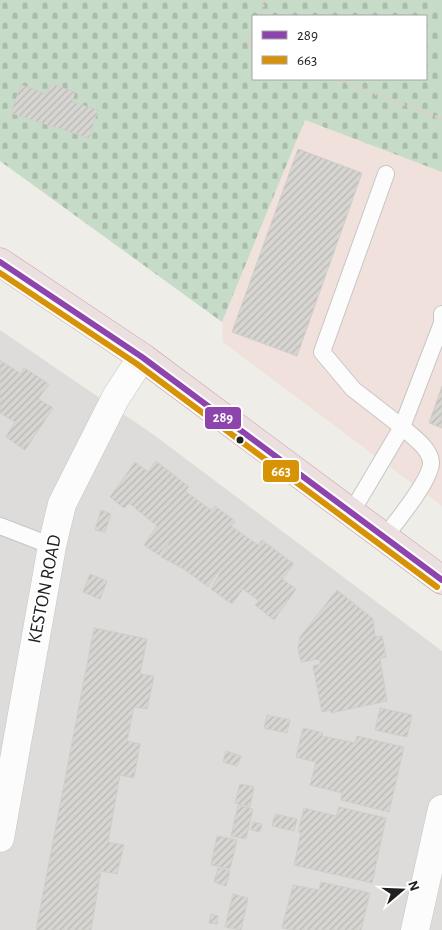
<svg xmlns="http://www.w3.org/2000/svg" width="442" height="930" viewBox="0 0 442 930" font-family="'Alegreya Sans',sans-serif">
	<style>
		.residential { fill: #dddcda }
		.commercial { fill: #f1e1dd }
		.cemetery { fill: url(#cemetery-stones); fill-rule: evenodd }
		.building { fill: url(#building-hatch); stroke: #d1cec9 }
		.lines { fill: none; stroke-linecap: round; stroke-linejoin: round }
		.lane-casing { stroke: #c7c6c4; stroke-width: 18 }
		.street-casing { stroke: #c7c6c4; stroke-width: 29 }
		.highway-casing { stroke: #c69da5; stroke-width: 29 }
		.path { stroke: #dcceca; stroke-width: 3; stroke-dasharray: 2.5 2.5; stroke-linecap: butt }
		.lane { stroke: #fcfcfc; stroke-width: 16 }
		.street { stroke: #fcfcfc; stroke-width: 28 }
		.highway { stroke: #ebdfe0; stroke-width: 28 }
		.bus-1-casing { stroke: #fff; stroke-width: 10 }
		.bus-2-casing { stroke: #fff; stroke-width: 10 }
		.bus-1 { stroke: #8e44ad; stroke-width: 6 }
		.bus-2 { stroke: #d79205; stroke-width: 6 }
		.bus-dot { fill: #202020; stroke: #fff; stroke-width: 2 }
		.labels { text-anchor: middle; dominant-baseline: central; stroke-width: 4; stroke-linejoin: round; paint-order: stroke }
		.street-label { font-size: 19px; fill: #202020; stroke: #fff }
		.line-badge { stroke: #fff; stroke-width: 2 }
		.badge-label { font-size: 14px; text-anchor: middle; font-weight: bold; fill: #fff }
	</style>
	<defs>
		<pattern id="cemetery-stones" width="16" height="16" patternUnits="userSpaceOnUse" patternTransform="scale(1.25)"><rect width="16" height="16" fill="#c6dbc8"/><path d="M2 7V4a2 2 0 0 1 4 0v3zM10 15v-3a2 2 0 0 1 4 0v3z" fill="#aabcac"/></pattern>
		<pattern id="building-hatch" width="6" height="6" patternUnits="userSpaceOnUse" patternTransform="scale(1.25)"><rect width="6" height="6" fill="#d7d5d1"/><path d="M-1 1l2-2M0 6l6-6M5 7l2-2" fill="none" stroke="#b8b7b3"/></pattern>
	</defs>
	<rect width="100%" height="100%" fill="#eeede8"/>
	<!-- residential -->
	<path class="residential" d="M0,330L154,435L442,651V930H0Z"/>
	<!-- commercial -->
	<path class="commercial" d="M305,120L442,172V506L223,342L222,322Z"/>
	<!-- cemetery -->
	<path class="cemetery" d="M0,0H442V172L305,120L222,322L0,161ZM253,16H426V79H253Z"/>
	<!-- building -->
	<path class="building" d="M51,84L75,92L72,102L98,110L89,138L11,113L21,85L47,94Z
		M298,149L362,173L297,356L232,332Z
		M0,360L21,374L24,368L49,384L38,399L53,408L25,450L6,437L15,422L0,413Z
		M442,386V428L429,423Z
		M156,461L189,487L185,491L211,510L215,506L235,521L231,526L258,545L262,540L294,564L282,579L296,589L274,620L255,605L259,601L243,589L232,604L211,589L220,573L218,572L208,587L184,569L161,557L171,539L159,555L144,545L157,526L129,503L124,508L110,497L135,462L148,472Z
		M101,510L111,514L105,532L95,530Z
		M90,574L107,581L100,599L83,592Z
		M337,590L373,619L375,637L382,636L386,657L380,658L387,701L331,713L330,710L322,712L313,666L320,664V659L301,662L298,648L300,637Z
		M94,628L147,639L140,674L154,676L147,709L134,707L127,741L140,744L134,778L120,775L108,842L124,845L117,874L101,871L91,930H36Z
		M380,708L412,715L407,737L375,730Z
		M267,715L290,720L287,733L264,728Z
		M303,728L323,733L322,736L355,743L357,736L404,747L389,812L341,800L342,793L310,785L316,762L296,757Z
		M226,751L241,756L237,766L223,762Z
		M240,784L254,787L250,807L235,803Z
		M238,805L253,809L246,839L231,836Z
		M339,807L386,818L372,883L294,865L301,833L298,832L304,808L336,816Z
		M275,814L297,819L294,831L272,826Z
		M253,822L262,824L260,832L251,830Z
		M217,836L237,840L230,869L211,865Z
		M218,868L230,871L226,886L214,882Z
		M321,882L370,893L361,930H293L282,928L293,885L319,890Z
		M233,894L248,898L241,930L225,927Z
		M211,914L218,916L217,924L209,923Z"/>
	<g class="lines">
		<defs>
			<path id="lane" d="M386,174L322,352L353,389L402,427L442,323V314
				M351,513L402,427C412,436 430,448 431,462C432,479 395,523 384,538
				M0,526L52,546"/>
			<path id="street" d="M0,838L52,546L62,504L116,397L142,357
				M415,930L442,809"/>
			<path id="highway" d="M0,262L142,357L442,580"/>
		</defs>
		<!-- lane casing -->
		<use href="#lane" class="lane-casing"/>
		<!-- street casing -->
		<use href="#street" class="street-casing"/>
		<!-- highway casing -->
		<use href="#highway" class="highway-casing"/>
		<!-- path -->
		<path class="path" d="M259,16L265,0
			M253,32L248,45L253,47
			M337,79L442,119"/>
		<!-- lane -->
		<use href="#lane" class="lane"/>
		<!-- street -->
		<use href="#street" class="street"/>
		<!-- highway -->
		<use href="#highway" class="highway"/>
		<defs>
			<path id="bus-1" d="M0,262L142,357L442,580"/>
			<path id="bus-2" d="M0,273L137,364L437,587"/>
		</defs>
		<!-- bus-1 casing -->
		<use href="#bus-1" class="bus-1-casing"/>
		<!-- bus-2 casing -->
		<use href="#bus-2" class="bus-2-casing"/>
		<!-- bus-1 -->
		<use href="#bus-1" class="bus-1"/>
		<!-- bus-2 -->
		<use href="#bus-2" class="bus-2"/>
	</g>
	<!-- markers -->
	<circle class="bus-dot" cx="240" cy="440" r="4.5"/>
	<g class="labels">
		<!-- street labels -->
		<g class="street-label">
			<text transform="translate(45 589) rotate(-79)">KESTON ROAD</text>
		</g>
	</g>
	<g class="line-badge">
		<rect x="204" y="406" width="38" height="24" rx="5" fill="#8e44ad"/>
		<rect x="262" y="459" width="38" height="24" rx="5" fill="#d79205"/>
	</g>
	<g class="badge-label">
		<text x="223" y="422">289</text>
		<text x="281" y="476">663</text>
	</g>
	<!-- legend -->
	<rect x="252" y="15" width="175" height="65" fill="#ffffff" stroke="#a6a6a6"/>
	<rect x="262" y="31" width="25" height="8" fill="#8e44ad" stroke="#a6a6a6"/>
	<text x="297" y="40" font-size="15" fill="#202020">289</text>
	<rect x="262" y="56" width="25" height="8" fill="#d79205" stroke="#a6a6a6"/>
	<text x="297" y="65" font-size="15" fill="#202020">663</text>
	<!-- north arrow -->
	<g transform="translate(402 890) rotate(71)" stroke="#ffffff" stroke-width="4" paint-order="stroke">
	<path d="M0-4L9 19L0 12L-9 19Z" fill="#202020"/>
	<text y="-8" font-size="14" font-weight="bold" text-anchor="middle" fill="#202020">N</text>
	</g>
</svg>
